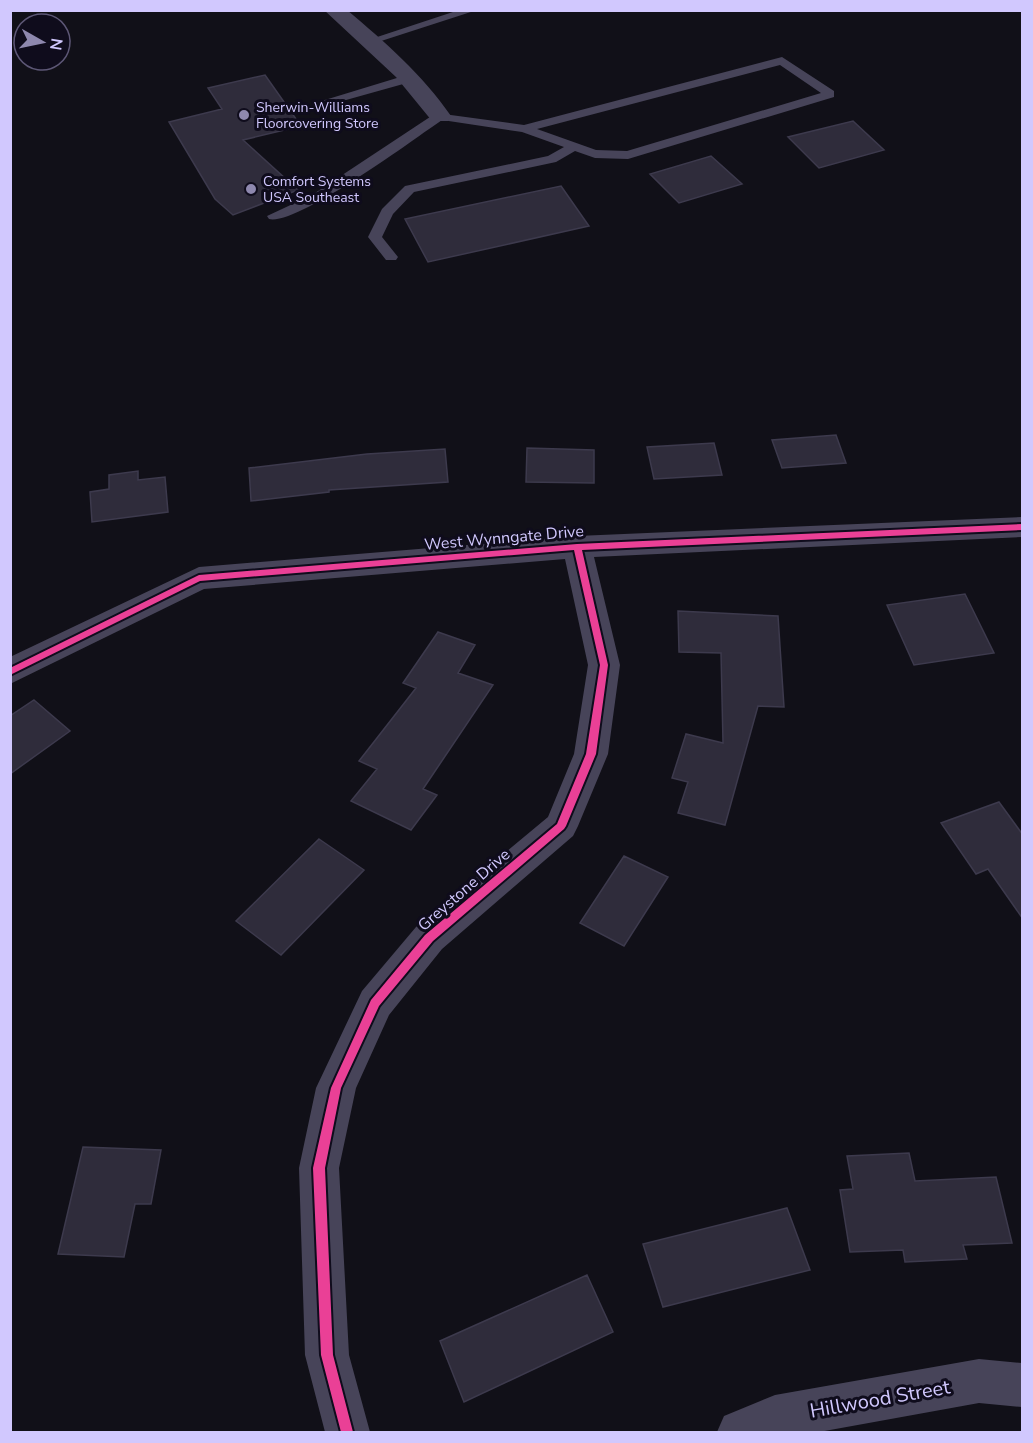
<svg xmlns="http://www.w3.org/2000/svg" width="1033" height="1443" viewBox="0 0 1033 1443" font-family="'Nunito Sans',sans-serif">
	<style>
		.building { fill: #2f2c3b; stroke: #3d3a4d; stroke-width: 1.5 }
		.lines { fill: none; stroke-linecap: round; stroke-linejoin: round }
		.lane { fill: #474459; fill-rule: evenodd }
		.street { fill: #474459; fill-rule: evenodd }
		.cycleway-casing { stroke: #0f0c1c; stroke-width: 4 }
		.cycleway { fill: #ea4096; fill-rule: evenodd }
		.poi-dot { fill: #8e88ae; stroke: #0f0c1c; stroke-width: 2 }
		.labels { text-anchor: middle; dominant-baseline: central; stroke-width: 6; stroke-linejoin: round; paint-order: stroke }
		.far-poi-label { font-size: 14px; fill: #d1c8fe; stroke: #0f0c1c; text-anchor: start }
		.street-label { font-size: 16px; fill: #d1c8fe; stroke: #0f0c1c }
		.near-street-label { font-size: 20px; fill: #d1c8fe; stroke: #0f0c1c }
	</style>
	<rect width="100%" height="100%" fill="#111018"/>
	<!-- building -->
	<path class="building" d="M265,75L301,126L243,140L298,190L233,215L215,199L169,122L222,109L208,88Z
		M853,121L884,150L819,168L788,137Z
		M711,156L742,184L679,203L650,174Z
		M561,186L589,226L428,262L405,219Z
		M836,435L846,463L782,468L772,440Z
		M714,443L722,475L654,479L647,447Z
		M527,448L594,450V483L526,482Z
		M445,449L448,482L329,490V492L251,501L249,468L367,454Z
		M138,471V480L165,477L168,512L92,522L90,492L109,489V475Z
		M965,594L994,653L914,665L887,605Z
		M678,611L778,616L784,707L758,706L725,825L678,813L688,782L672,778L686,734L723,743L721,653L679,652Z
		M438,632L475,645L458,673L493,685L423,789L437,795L411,830L351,801L377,769L359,761L416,688L403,683Z
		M34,700L70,731L10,774V716Z
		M999,802L1023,835V919L988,869L976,874L941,823Z
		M319,839L364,870L281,955L236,921Z
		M624,856L668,877L624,946L580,923Z
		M83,1147L161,1150L151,1204H135L124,1257L58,1254Z
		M909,1153L915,1181L996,1177L1012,1243L963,1245L967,1259L905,1262L903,1250L850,1252L840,1190L853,1189L847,1156Z
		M787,1208L810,1270L663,1307L643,1244Z
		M587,1275L613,1332L464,1402L440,1341Z"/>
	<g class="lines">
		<!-- lane -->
		<path class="lane" d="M459,10H477L375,43L365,41Z
			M782,57L834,91V97L628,159L595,158L575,151L556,162L414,192L393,214L382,237L398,257L396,260H386L368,237L382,209L405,186L548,156L564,147L522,132L442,120C414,139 297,226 269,219L267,216L312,195L436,113L524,125ZM780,65L821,93L627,151L596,150L537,129Z
			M410,74L416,78L414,81L321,107L315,103Z"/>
		<!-- street -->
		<path class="street" d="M324,10H347C385,42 423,75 451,116L448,121H432L396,77Z
			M1022,517V537L594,557L620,665L608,754L578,826L573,836L442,949L389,1015L356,1088L339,1168L349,1355L370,1432H325L305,1355L299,1168L316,1088L362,991L416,927L548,817L574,754L588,665L565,559L204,589L10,684V657L199,567L577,536Z
			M979,1359L1022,1363V1407L979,1403L819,1432H717L724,1416L775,1395Z"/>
		<defs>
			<path id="cycleway" d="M1022,524V530L582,550L608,665L596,754L566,826L564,829L433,941L379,1006L341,1088L325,1168L333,1355L353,1432H341L321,1355L313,1168L331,1088L371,1000L425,935L557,824L586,754L600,665L574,550L200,581L10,675V668L199,575L577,544Z"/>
		</defs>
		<!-- cycleway casing -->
		<use href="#cycleway" class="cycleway-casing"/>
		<!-- cycleway -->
		<use href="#cycleway" class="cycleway"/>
	</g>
	<!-- markers -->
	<g class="poi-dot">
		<circle cx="244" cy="115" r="6"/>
		<circle cx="251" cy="189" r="6"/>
	</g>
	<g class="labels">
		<!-- far-poi labels -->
		<g class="far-poi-label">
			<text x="256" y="107">Sherwin-Williams<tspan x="256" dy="16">Floorcovering Store</tspan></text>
			<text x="263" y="181">Comfort Systems<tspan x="263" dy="16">USA Southeast</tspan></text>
		</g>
		<!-- street labels -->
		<g class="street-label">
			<text transform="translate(504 538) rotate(-5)">West Wynngate Drive</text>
			<text transform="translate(464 890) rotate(-41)">Greystone Drive</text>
		</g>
		<!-- near-street labels -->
		<g class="near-street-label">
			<text transform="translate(880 1399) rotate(-10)">Hillwood Street</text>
		</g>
	</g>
	<!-- border -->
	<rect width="1033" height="1443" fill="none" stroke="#d1c8fe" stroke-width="24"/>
	<!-- north arrow -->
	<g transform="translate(42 42) rotate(99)"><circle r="28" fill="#0f0c1c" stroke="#5d5776" stroke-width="1.5"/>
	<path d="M0-4.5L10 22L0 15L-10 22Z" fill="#8e88ae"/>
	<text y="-9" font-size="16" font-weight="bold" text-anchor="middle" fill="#d1c8fe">N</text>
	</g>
</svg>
